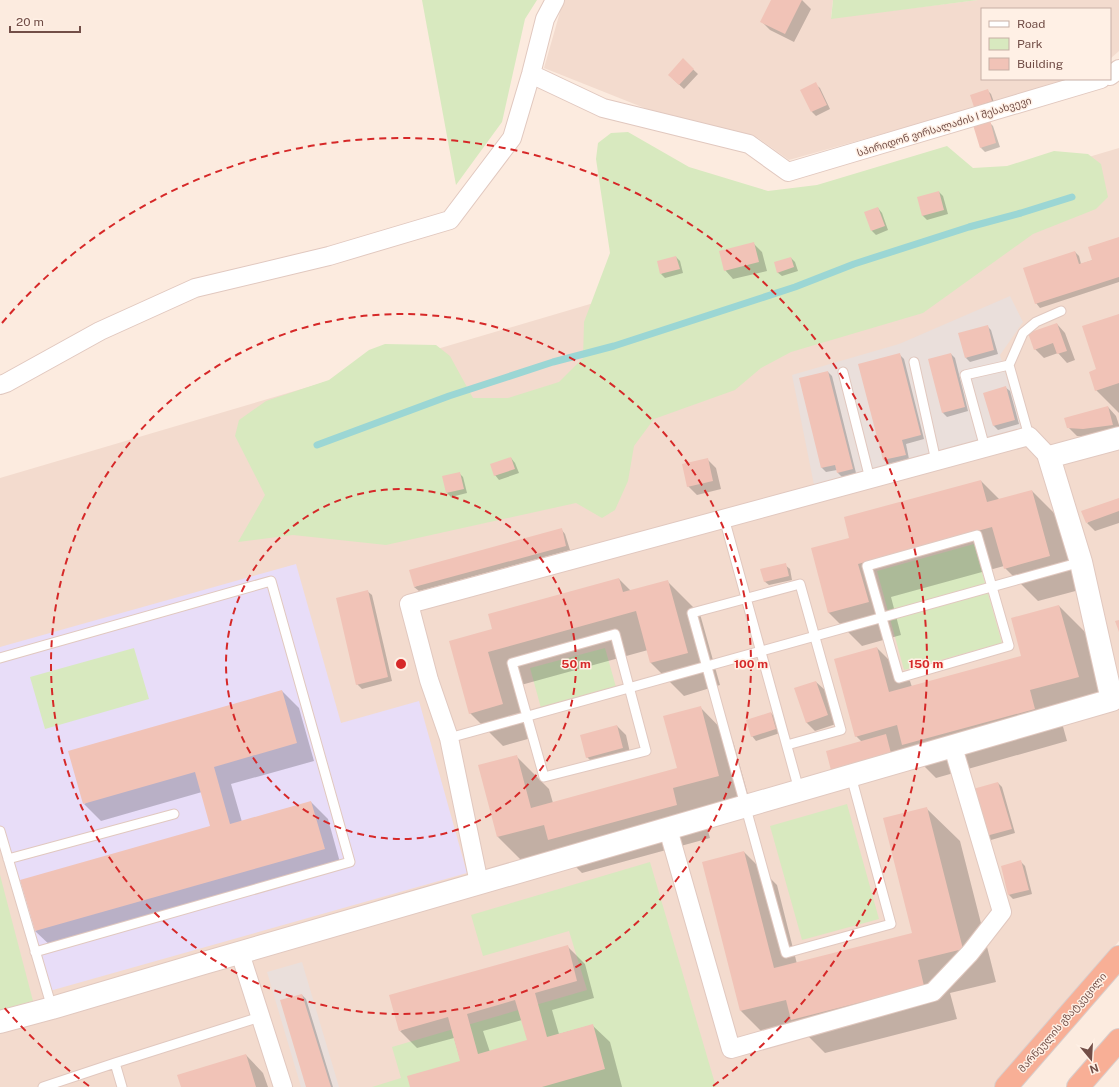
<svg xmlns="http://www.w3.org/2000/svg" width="1119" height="1087" viewBox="0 0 1119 1087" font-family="'Public Sans','Noto Sans Georgian',sans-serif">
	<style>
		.residential { fill: #f3dbce }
		.industrial { fill: #eadfdb }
		.education { fill: #e8ddf8 }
		.green { fill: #d8e9bf }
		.shadow { fill: #0003; fill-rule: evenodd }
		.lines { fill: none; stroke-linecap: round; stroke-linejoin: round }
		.stream { stroke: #9bd6d4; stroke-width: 7 }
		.building { fill: #f1c3b7; fill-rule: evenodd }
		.service-casing { stroke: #e1c8bf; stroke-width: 11 }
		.minor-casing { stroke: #e1c8bf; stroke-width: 20 }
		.tertiary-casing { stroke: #e1c8bf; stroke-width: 24 }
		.trunk-casing { stroke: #d8cdcb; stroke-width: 24 }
		.service { stroke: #fff; stroke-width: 9 }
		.minor { stroke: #fff; stroke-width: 18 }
		.tertiary { stroke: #fff; stroke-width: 22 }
		.trunk { stroke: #f8af96; stroke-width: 22 }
		.ring { fill: none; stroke: #d62828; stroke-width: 2; stroke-dasharray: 7 5 }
		.labels { text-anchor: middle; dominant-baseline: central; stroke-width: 3; stroke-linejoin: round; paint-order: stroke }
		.street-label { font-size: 10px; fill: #724e47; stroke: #fff0e5 }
		.centre { fill: #d62828; stroke: #fff0e5; stroke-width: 2 }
		.ring-label { font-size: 12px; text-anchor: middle; font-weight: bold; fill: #d62828; stroke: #fff0e5; stroke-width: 3; stroke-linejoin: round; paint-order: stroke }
	</style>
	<rect width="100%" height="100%" fill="#fcebdf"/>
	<!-- residential -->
	<path class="residential" d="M565,0H833L831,18L978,0H1119V51L1110,59V9H982V79H1079L789,160L758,138L657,113L544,68L562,5Z
		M1119,148V941L997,1087H0V478Z"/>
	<!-- industrial -->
	<path class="industrial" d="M1010,296L1023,322L1000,355L1023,431L814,485L792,375L899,344Z
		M302,962L339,1087H301L267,972Z"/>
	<!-- education -->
	<path class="education" d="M296,564L341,723L419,701L467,873L46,992L0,830V647Z"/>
	<!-- green -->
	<path class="green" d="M422,0H537L525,19L502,122L456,185Z
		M833,0H978L831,19Z
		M628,132L689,167L768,191L817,185L947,146L973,168L1007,166L1054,151L1088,154L1101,164L1108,197L1096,209L1033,234L923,313L791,352L761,368L735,390L654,419L634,446L628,481L615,510L602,518L576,503L386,545L293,535L238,542L265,495L235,436L239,420L266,401L329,380L369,350L385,344L436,345L450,356L473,398H508L559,382L583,358L584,322L610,253L596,159L598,143L611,133Z
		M974,544L1002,643L904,670L877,571Z
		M134,648L149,699L45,729L30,677Z
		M605,648L616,687L541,708L530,668Z
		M847,804L879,919L802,940L770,826Z
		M650,862L716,1087H372L401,1078L392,1047L587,990L569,931L483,956L471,915Z
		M0,875L33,1001L0,1010Z"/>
	<!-- shadow -->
	<path class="shadow" d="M772,0H802L811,9L794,42L770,30L762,22Z
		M683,60L698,74L684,89L673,79Z
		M815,84L820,88L830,109L816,116L812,112Z
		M987,90L991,94L995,105L979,111L975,107L971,96Z
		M989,122L993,126L1000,147L985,152L981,148Z
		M939,192L943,196L948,214L927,220L923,216L918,198Z
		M878,208L882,213L888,230L876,235L872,231L866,213Z
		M1119,238V282L1040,308L1036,303L1075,252L1079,256L1081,264L1093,260Z
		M753,243L762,252L767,271L733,279L725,270Z
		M676,257L680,261L683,273L665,278L661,274Z
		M791,258L795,262L798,271L782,276L777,272Z
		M1119,315V413L1096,390L1097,370Z
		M1057,324L1065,333L1075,360L1067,363L1058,353L1044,358L1035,349Z
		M987,326L991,330L998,354L970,362L966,358Z
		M951,354L955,358L968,411L947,417L943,413Z
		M900,355L904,359L924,439L906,444L909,459L888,464L884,460L859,365Z
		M828,372L832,376L856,473L842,477L838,473L837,470L826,472L822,468L800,379Z
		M1005,387L1010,391L1019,424L998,430L994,426Z
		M1108,407L1116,416L1119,425V434L1093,438L1077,436L1068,427Z
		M511,458L515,463L519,473L499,480L495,475Z
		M707,459L716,468L721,489L697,495L688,486Z
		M459,473L463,477L467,493L451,497L447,493Z
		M981,481L1000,500L1032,491L1065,524L1083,589L1038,601L1005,568L1004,566L891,597L901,635L862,646L829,613L812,549L850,539Z
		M1119,499V523L1095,531L1087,523Z
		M561,529L565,534L570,550L419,591L414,587Z
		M785,565L790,569L792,580L769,585L764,581Z
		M619,579L631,591L667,581L700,614L720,685L684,696L651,663L648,650L521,685L535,737L503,746L470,713L493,630Z
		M367,591L372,595L392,681L362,689L357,684Z
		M1059,606L1092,639L1111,710L1062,723L1067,741L936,778L919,761L842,783L862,742L856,736L877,648L910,681L912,687L1022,657Z
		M816,682L825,690L836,724L815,731L806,722Z
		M282,691L299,708L314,761L231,784L242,822L311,802L328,819L341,866L53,948L35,931L211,826L202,792L101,821L84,804Z
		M700,707L733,741L752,809L705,821L710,838L582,873L569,860L531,870L498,837L479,766L516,756L549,789L553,803L679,769Z
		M771,713L775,717L780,733L756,741L752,736Z
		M617,726L626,735L631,757L596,766L587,757Z
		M998,783L1002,787L1015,833L991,840L987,836Z
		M926,808L960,841L996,982L950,993L957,1019L825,1053L807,1035L774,1044L741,1011L744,852L777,885L797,964L913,934Z
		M1021,862L1025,866L1032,894L1013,899L1009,895Z
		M567,946L585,964L594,998L552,1010L559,1034L592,1025L610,1042L622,1087H411L461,1062L454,1038L417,1048L400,1031ZM522,1020L528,1041L490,1052L483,1031Z
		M302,995L306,999L333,1087H308L281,1001Z
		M246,1055L263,1073L268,1087H182Z"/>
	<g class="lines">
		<!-- stream -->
		<path class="stream" d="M317,445L449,396L553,362L614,346L795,287L854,264L969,227L1021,213L1072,197"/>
	</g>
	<!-- building -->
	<path class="building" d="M771,0H802L785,34L760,22Z
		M683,58L694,69L679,85L668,75Z
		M816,82L827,105L811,112L800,90Z
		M988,89L992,101L974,107L970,95Z
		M990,120L996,143L980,148L973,125Z
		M939,191L944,210L922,216L917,197Z
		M878,207L885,226L871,231L864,212Z
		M1119,237V277L1035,304L1023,268L1075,251L1079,264L1092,260L1088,247Z
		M754,242L759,262L724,271L719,251Z
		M676,256L680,269L660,274L657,261Z
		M791,257L794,267L777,273L774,262Z
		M1119,314V383L1095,391L1089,372L1096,369L1082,326Z
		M1057,323L1067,351L1057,354L1053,343L1034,350L1028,333Z
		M988,325L994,350L965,358L958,333Z
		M900,353L921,435L902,440L906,455L883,460L858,364Z
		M951,353L965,407L942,413L928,359Z
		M828,371L853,469L837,473L835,465L821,468L799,378Z
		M1006,386L1015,420L993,426L983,393Z
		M1108,406L1113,425L1083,429L1067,428L1064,418Z
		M511,457L515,469L494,476L490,464Z
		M708,458L713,481L687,487L682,464Z
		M460,472L464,489L446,493L442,476Z
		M981,480L987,502L1032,490L1050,556L1004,569L992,527L858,564L869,602L828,613L811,548L849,538L844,517Z
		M1119,498V511L1086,523L1081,511Z
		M562,528L566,546L414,587L409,570Z
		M786,563L789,576L764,582L760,569Z
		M619,578L623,592L668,580L688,653L650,663L636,611L488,652L503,704L469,714L449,641L492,629L488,614Z
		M368,590L388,677L356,685L336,598Z
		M1059,605L1079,677L1030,690L1035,709L902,745L897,725L855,737L834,659L877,647L889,692L1021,656L1011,618Z
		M1119,620V632L1115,621Z
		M816,681L828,715L806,723L794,688Z
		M282,690L297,743L214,767L230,824L311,801L325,849L35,931L20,880L210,826L195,772L83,804L68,751Z
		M701,706L719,776L673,788L677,805L548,840L544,825L497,837L478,765L517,755L531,808L677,768L663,716Z
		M771,712L776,729L751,737L746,720Z
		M617,725L623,748L586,758L580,735Z
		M886,734L892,757L832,774L826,751Z
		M998,782L1012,829L986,836L973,789Z
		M927,807L963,949L918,960L924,986L791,1020L786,1000L740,1011L702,862L744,851L774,968L912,933L883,818Z
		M1021,860L1029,890L1008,895L1001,866Z
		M568,945L577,981L535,993L547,1037L593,1024L605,1069L542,1087H410L407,1076L460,1061L448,1017L399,1031L389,995ZM515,1000L527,1040L478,1054L467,1014Z
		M302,994L331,1087H306L280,1000Z
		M246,1054L256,1087H181L177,1075Z"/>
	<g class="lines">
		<defs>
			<path id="service" d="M914,362L936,461
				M1009,365L1023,333L1036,322L1061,311
				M843,372L870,479
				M985,448L965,375L1009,365L1029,436
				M724,518L799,790
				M977,535L1009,646L899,678L867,566Z
				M615,634L646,751L544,777L512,663Z
				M0,658L271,581L350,862L35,952
				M449,738L1081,562
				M787,745L841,730L800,584L692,613L786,953L891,924L851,776
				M0,831L52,1008
				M8,859L174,814
				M115,1063L122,1087
				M43,1087L115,1063L260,1017"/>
			<path id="minor" d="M531,74L603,108L749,144L788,172L1101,79
				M1110,76L1119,69
				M0,385L6,383L100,331L195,288L329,256L450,220L512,138L531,74L545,19L555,0
				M668,829L731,1049L933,992L970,953L1002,912L953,747
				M479,883L449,738L429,680L409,604L1029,436L1049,457
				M240,953L283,1087"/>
			<path id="tertiary" d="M0,1022L52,1008L204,963L1112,700L1081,562L1049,457L1119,438"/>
			<path id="trunk" d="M1006,1087L1119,957
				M1078,1087L1119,1040"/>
		</defs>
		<!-- service casing -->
		<use href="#service" class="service-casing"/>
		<!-- minor casing -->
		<use href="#minor" class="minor-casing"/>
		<!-- tertiary casing -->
		<use href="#tertiary" class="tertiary-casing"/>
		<!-- trunk casing -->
		<use href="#trunk" class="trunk-casing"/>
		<!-- service -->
		<use href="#service" class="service"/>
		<!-- minor -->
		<use href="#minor" class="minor"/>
		<!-- tertiary -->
		<use href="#tertiary" class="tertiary"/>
		<!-- trunk -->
		<use href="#trunk" class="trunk"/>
	</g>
	<!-- distance rings -->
	<g class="ring">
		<circle cx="401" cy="664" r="175"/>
		<circle cx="401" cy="664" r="350"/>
		<path d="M89 1086A525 525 0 0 1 2 1005M2 323A525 525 0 1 1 713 1086"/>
	</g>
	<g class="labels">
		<!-- street labels -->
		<g class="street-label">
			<text transform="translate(944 126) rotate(-17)">სპირიდონ ვირსალაძის I შესახვევი</text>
			<text transform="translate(1062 1022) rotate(-49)">მარნეულის გზატკეცილი</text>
		</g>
	</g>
	<circle cx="401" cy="664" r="6" class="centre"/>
	<g class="ring-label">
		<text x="576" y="668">50 m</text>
		<text x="751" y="668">100 m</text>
		<text x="926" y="668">150 m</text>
	</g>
	<!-- legend -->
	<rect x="981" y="8" width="130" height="72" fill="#fff0e5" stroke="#c7afa6"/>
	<rect x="989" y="21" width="20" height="6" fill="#ffffff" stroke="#c7afa6"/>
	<text x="1017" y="28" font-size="12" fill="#724e47">Road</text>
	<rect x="989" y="38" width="20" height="12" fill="#d8e9bf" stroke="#c7afa6"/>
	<text x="1017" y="48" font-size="12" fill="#724e47">Park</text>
	<rect x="989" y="58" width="20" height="12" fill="#f1c3b7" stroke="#c7afa6"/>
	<text x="1017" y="68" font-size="12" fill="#724e47">Building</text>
	<!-- north arrow -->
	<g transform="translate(1091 1059) rotate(162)" stroke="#fff0e5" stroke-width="3" paint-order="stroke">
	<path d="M0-3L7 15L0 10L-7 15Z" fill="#724e47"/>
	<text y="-6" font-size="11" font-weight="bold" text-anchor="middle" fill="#724e47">N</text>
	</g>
	<!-- scale -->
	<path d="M10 26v6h70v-6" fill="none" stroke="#724e47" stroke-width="2"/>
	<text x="16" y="26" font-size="12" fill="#724e47" stroke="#fff0e5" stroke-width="3" paint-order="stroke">20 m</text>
</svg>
